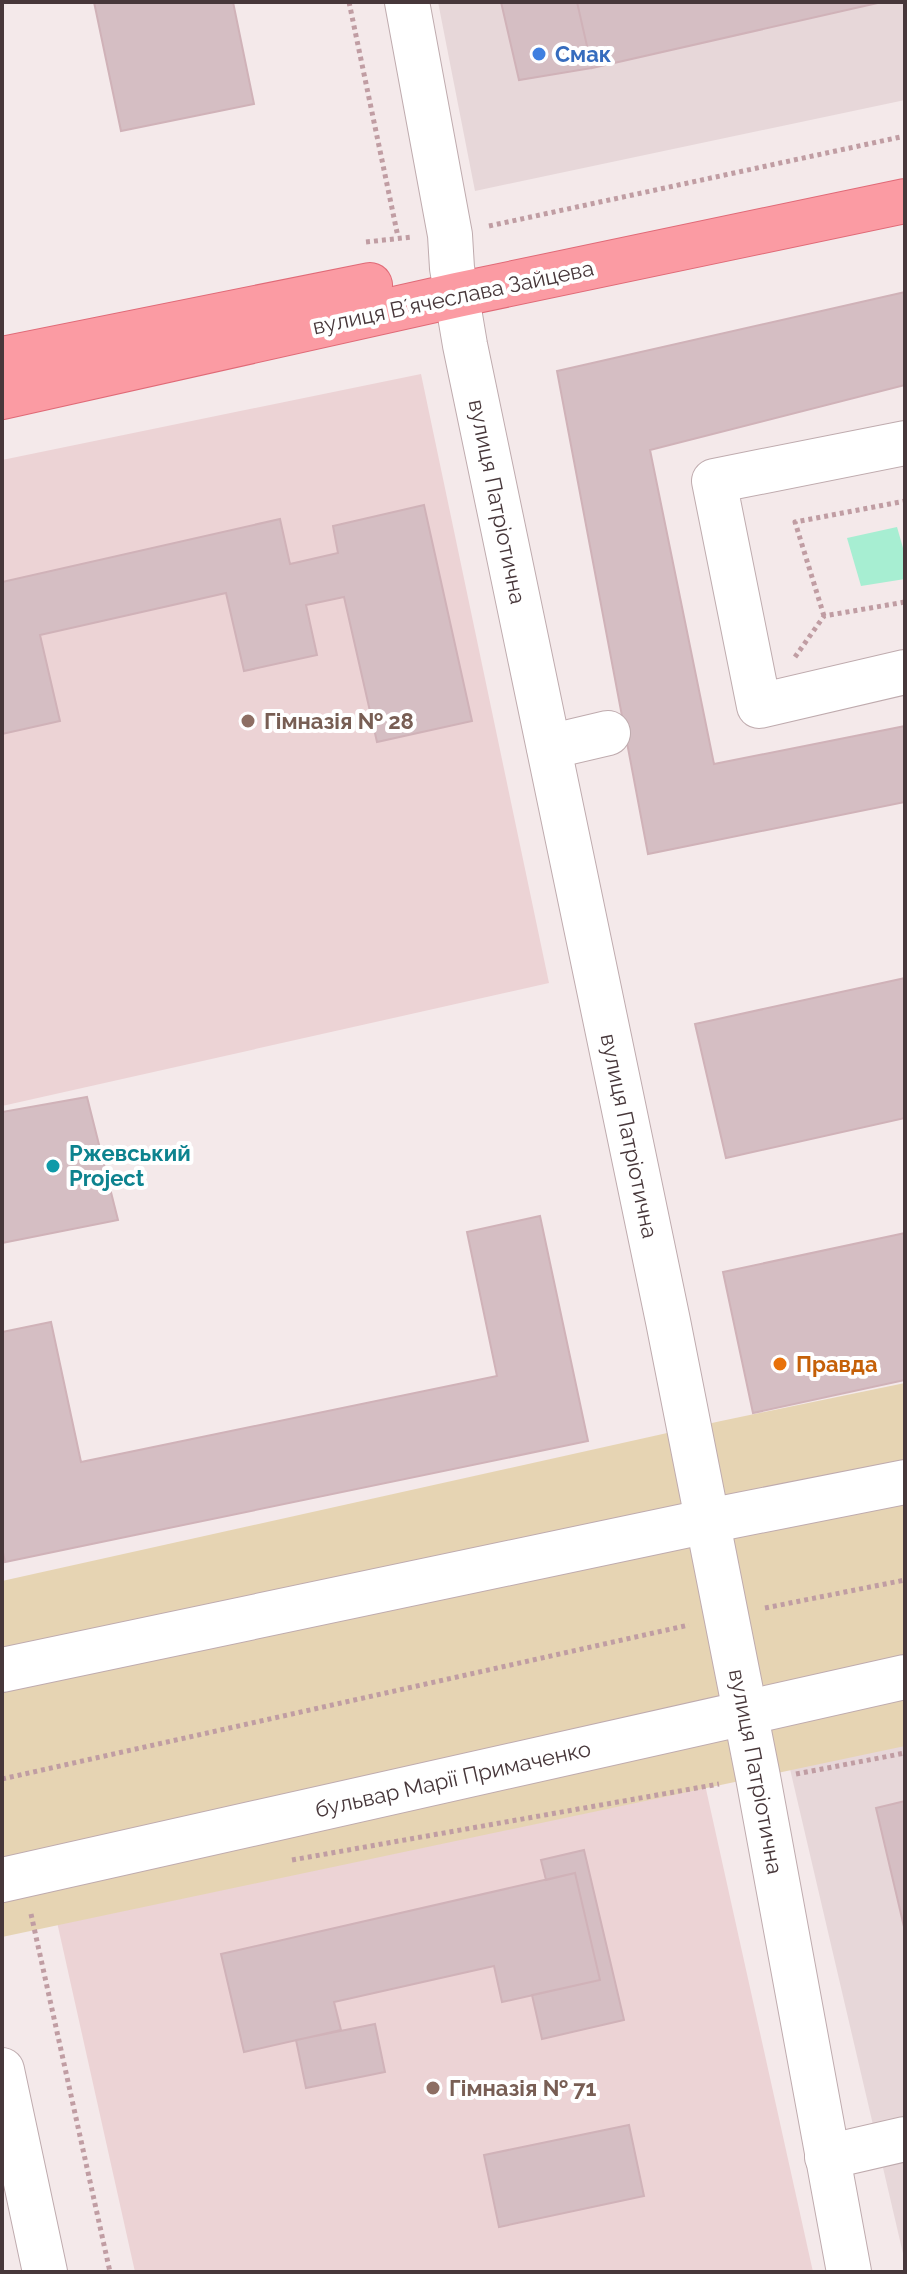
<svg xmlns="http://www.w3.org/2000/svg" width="907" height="2274" viewBox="0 0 907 2274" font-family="Raleway,sans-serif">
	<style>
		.residential { fill: #e7d7d9 }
		.education { fill: #ecd3d5 }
		.green { fill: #e6d4b3 }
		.water { fill: #a7eed2 }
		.building { fill: #d5bec3; stroke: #d0b2b8; stroke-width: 2 }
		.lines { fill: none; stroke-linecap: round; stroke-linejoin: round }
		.minor-casing { stroke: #bfabae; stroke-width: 46 }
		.major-casing { stroke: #e06a77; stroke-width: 46 }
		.path { stroke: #c09da3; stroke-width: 5; stroke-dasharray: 4 4; stroke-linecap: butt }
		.minor { stroke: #fff; stroke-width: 44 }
		.major { stroke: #fb9ba3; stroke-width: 44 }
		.shop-dot { fill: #3f7fe0; stroke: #fff; stroke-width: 3 }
		.education-dot { fill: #8d6e63; stroke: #fff; stroke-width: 3 }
		.culture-dot { fill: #0f9aa8; stroke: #fff; stroke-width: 3 }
		.food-dot { fill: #e8710a; stroke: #fff; stroke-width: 3 }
		.labels { text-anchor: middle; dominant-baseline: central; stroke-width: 8; stroke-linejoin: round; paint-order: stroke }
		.shop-label { font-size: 22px; font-weight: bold; fill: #366cbe; stroke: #fff; text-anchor: start }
		.street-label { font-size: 22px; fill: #47373a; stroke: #fff }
		.education-label { font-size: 22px; font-weight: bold; fill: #785e54; stroke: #fff; text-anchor: start }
		.culture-label { font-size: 22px; font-weight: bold; fill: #0d838f; stroke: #fff; text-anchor: start }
		.food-label { font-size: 22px; font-weight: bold; fill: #c56008; stroke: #fff; text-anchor: start }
	</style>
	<rect width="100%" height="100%" fill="#f4e9ea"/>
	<!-- residential -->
	<path class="residential" d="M438,2H905V100L475,191Z
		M905,1714V2262L783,1739Z"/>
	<!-- education -->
	<path class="education" d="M421,374L549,983L2,1106V460Z
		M700,1762L813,2272H135L53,1904Z"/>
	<!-- green -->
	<path class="green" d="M905,1383V1746L2,1937V1581L721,1421Z"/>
	<!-- water -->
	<path class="water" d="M897,527L905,555V579L861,586L847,538Z"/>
	<!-- building -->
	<path class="building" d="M94,2H233L254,104L121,131Z
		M501,2H577L592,68L519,80Z
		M577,2H882L592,68Z
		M905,292V385L650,450L714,764L905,726V802L648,854L557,371Z
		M424,505L472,721L377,742L344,597L306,605L317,655L244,671L226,593L40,635L60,721L2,734V582L280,519L290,564L338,553L333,526Z
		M905,978V1118L726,1158L695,1024Z
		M87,1097L118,1220L2,1243V1112Z
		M540,1216L588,1441L5,1562L2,1548V1332L51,1322L81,1462L497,1376L467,1232Z
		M905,1233V1380L753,1413L723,1272Z
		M905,1801V1931L876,1808Z
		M584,1850L624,2020L542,2039L532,1995L600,1980L575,1873L546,1880L541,1860Z
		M575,1873L600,1980L502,2002L494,1966L334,2002L341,2030L244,2052L221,1954Z
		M375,2024L385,2072L306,2088L296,2040Z
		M629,2125L644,2196L499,2227L484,2155Z"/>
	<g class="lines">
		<defs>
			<g id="minor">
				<path id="s1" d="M407,2L450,235L452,268L465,345L668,1321L758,1777L849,2272"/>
				<path d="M905,443L714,481L759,706L905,672"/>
				<path d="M549,747L608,733"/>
				<path d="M2,1670L708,1521L905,1482"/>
				<path id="s2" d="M2,1880L905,1677"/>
				<path d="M2,2070L45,2272"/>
				<path d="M827,2157L905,2139"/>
			</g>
			<path id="major" d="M2,359L370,285
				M2,397L457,295L905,201"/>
		</defs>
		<!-- minor casing -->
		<use href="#minor" class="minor-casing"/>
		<!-- major casing -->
		<use href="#major" class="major-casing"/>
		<!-- path -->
		<path class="path" d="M349,2L398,237
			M489,226L905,136
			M366,242L412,237
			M824,616L795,522L905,501
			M795,657L824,616L905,602
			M765,1608L905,1580
			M796,1774L905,1753
			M2,1779L689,1625
			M292,1860L719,1784
			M31,1914L110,2272"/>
		<!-- minor -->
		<use href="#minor" class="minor"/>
		<!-- major -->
		<use href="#major" class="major"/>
	</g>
	<!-- markers -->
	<circle class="shop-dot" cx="539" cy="54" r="8"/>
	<g class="education-dot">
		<circle cx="248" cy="721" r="8"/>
		<circle cx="433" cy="2088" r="8"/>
	</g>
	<circle class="culture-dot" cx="53" cy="1166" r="8"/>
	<circle class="food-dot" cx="780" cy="1364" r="8"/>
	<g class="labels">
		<!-- shop labels -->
		<g class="shop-label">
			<text x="555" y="54">Смак</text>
		</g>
		<!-- street labels -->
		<g class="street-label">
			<text transform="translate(453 297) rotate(-12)">вулиця Вʼячеслава Зайцева</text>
			<text stroke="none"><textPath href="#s1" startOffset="508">вулиця Патріотична</textPath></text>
			<text stroke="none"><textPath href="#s1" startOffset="1156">вулиця Патріотична</textPath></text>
			<text stroke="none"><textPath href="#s1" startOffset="1804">вулиця Патріотична</textPath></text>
			<text stroke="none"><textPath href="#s2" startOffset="462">бульвар Марії Примаченко</textPath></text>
		</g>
		<!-- education labels -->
		<g class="education-label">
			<text x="264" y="721">Гімназія № 28</text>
			<text x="449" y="2088">Гімназія № 71</text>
		</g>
		<!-- culture labels -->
		<g class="culture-label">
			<text x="69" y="1153">Ржевський<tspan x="69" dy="25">Project</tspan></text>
		</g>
		<!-- food labels -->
		<g class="food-label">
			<text x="796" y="1364">Правда</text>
		</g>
	</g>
	<!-- border -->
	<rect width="907" height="2274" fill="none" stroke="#47373a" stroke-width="8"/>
</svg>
